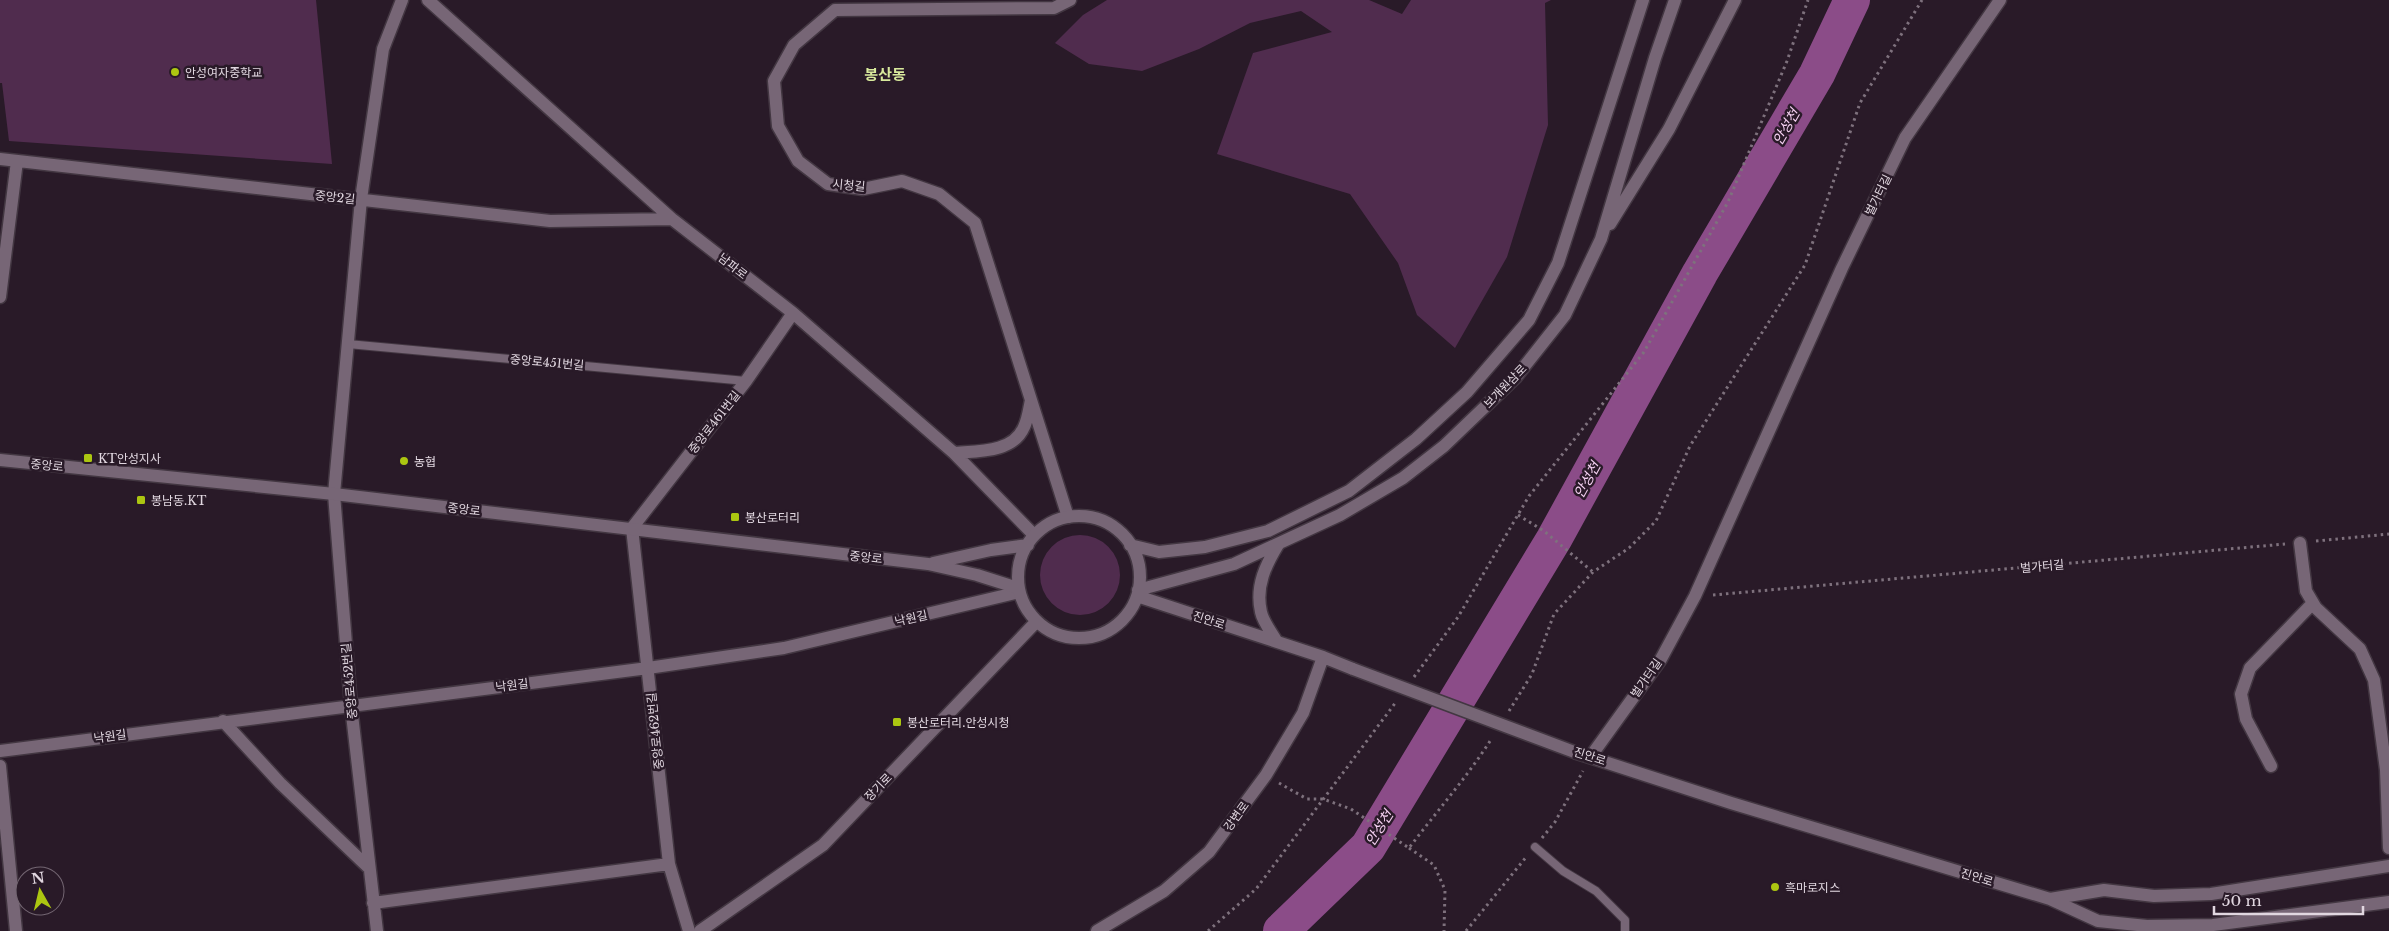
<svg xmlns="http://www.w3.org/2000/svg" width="2389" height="931" viewBox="0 0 2389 931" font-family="'Libre Baskerville','Noto Sans KR',serif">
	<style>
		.green { fill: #502c4e }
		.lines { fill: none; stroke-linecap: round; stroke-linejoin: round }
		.river { stroke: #8b4c88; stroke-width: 36 }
		.lane-casing { stroke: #433742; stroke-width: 10 }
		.street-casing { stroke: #433742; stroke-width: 15 }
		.secondary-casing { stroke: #433742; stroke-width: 15 }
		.path { stroke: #7e717d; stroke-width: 3; stroke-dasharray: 2.5 4; stroke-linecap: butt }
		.lane { stroke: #776676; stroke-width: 8 }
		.street { stroke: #776676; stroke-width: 12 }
		.secondary { stroke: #776676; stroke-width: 12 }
		.secondary-bridge-casing { stroke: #433742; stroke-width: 15; stroke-linecap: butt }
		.secondary-bridge { stroke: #776676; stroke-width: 12 }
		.poi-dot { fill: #acc611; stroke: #291a28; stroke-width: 2 }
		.labels { text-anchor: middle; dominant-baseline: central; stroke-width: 5; stroke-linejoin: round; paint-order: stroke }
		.poi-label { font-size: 12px; fill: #e1d7e0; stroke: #291a28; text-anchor: start }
		.street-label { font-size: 12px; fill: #e1d7e0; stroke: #291a28 }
		.water-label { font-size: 14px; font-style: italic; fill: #f6d2f3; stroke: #291a28 }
		.quarter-label { font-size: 15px; font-weight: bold; fill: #d8e99c; stroke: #291a28 }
	</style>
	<rect width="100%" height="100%" fill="#291a28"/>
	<!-- green -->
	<path class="green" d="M0,0H316L332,164L9,141L2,83H0Z
		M1107,0H1369L1402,14L1411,0H1551L1545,3L1548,125L1507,257L1455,348L1417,315L1398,263L1350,194L1217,154L1253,53L1332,32L1301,11L1250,23L1199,49L1142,71L1089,64L1055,43L1083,15Z
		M1040 575a40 40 0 1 1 80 0a40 40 0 1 1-80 0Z"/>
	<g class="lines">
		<!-- river -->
		<path class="river" d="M1281,931L1368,847L1554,539L1700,273L1817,74L1852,0"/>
		<defs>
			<path id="lane" d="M348,344L746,381
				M1535,847L1563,871L1596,891L1625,920V931"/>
			<path id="street" d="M428,0L672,219L793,313L954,453L1034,535
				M0,159L550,221L672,219
				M0,297L17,161
				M954,453C978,451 1013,453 1024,427C1028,419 1029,409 1031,400
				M1068,517L975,223L939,194L902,181L863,189L828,184L798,161L778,126L774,81L794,45L835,10L1054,8L1070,0
				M2300,543L2306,591L2316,608L2360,649L2374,680L2386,770L2389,848
				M223,721L280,783L369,868
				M0,751L648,668L784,648L1019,592
				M1591,756L1661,659L1695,596L1842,268L1905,138L2000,0
				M0,766L16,931
				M2271,766L2246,719L2241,694L2250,668L2313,603
				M373,903L669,864
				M377,931L351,706L334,494L361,199L383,49L402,0
				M689,931L669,864L632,528L746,381L793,313"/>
			<path id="secondary" d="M1610,224L1669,129L1735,0
				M0,460L334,494L928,564L977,575L1018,588
				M1018 577a61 61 0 1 1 122 0a61 61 0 1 1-122 0Z
				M1130,545L1159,552L1205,547L1268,531L1349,491L1416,439L1467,392L1529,320L1558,263L1643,0
				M933,563L991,550L1028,545
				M1138,590L1234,564L1340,515L1403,478L1444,446L1516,377L1565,315L1601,239L1655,58L1675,0
				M1137,596L1323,657L1353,669
				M1277,642C1272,633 1263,622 1261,612C1255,586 1266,564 1279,543
				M1577,753L1731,803L2050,899L2098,921L2147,926L2213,925L2389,902
				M2050,899L2104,890L2154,896L2211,894L2389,866
				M700,931L823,845L1037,621
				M1097,931L1164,891L1209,852L1266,775L1303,713L1323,657"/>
		</defs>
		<!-- lane casing -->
		<use href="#lane" class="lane-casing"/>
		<!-- street casing -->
		<use href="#street" class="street-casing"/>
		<!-- secondary casing -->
		<use href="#secondary" class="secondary-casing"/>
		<!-- path -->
		<path class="path" d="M1518,515L1544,531L1593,572
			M2316,541L2389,534
			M1713,595L2285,544
			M1414,677L1458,617L1529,496L1644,352L1728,202L1787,61L1808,0
			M1509,711L1532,674L1554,614L1593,572L1629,548L1656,521L1690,446L1805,265L1860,103L1922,0
			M1279,783L1307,799H1323L1351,809L1409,848C1437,811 1468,776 1492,738
			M1542,838L1555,822L1583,771
			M1409,848L1434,865L1445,890L1444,931
			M1208,931L1256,889L1396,702
			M1466,931L1527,856"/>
		<!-- lane -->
		<use href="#lane" class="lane"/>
		<!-- street -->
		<use href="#street" class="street"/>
		<!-- secondary -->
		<use href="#secondary" class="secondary"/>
		<defs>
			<path id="secondary-bridge" d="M1353,669L1577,753"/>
		</defs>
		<!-- secondary-bridge casing -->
		<use href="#secondary-bridge" class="secondary-bridge-casing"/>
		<!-- secondary-bridge -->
		<use href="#secondary-bridge" class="secondary-bridge"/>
	</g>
	<!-- markers -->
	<g class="poi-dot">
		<circle cx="175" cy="72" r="5"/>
		<rect x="83" y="453" width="10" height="10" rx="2.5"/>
		<circle cx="404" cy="461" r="5"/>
		<rect x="136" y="495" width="10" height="10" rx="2.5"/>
		<rect x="730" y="512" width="10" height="10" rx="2.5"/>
		<rect x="892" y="717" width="10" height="10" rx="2.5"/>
		<circle cx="1775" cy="887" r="5"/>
	</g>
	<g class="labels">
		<!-- poi labels -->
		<g class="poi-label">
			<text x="185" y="72">안성여자중학교</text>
			<text x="98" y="458">KT안성지사</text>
			<text x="414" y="461">농협</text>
			<text x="151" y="500">봉남동.KT</text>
			<text x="745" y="517">봉산로터리</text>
			<text x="907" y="722">봉산로터리.안성시청</text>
			<text x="1785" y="887">흑마로지스</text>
		</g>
		<!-- street labels -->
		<g class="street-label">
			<text transform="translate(849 185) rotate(5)">시청길</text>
			<text transform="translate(1878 195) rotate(-64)">벌가터길</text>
			<text transform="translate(335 197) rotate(6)">중앙2길</text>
			<text transform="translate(733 266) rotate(38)">남파로</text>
			<text transform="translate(547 362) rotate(5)">중앙로451번길</text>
			<text transform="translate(1505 386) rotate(-46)">보개원삼로</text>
			<text transform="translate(714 422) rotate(-52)">중앙로461번길</text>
			<text transform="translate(47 465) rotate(6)">중앙로</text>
			<text transform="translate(464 509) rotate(7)">중앙로</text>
			<text transform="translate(866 557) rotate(6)">중앙로</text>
			<text transform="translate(2042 566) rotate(-5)">벌가터길</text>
			<text transform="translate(911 618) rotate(-13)">낙원길</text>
			<text transform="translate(1209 620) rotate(18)">진안로</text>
			<text transform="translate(1646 678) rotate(-55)">벌가터길</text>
			<text transform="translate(349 681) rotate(-95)">중앙로452번길</text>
			<text transform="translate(512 685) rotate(-7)">낙원길</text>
			<text transform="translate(655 731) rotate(-96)">중앙로462번길</text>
			<text transform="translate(110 736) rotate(-8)">낙원길</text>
			<text transform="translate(1590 756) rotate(18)">진안로</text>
			<text transform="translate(878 787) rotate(-46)">장기로</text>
			<text transform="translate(1236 816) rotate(-54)">강변로</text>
			<text transform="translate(1977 877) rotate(17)">진안로</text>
		</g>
		<!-- water labels -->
		<g class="water-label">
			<text transform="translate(1786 127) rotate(-60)">안성천</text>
			<text transform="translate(1587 480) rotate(-61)">안성천</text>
			<text transform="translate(1379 828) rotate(-58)">안성천</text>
		</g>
		<!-- quarter labels -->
		<g class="quarter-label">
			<text x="885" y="74">봉산동</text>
		</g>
	</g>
	<!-- north arrow -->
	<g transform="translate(40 891) rotate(352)"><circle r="24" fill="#291a28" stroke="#736672"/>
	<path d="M0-4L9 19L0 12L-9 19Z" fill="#acc611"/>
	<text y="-8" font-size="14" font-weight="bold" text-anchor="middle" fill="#e1d7e0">N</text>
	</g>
	<!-- scale -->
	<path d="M2214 906v8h149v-8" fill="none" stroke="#e1d7e0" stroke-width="2.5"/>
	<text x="2222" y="906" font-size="15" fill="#e1d7e0" stroke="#291a28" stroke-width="4" paint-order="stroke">50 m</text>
</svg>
